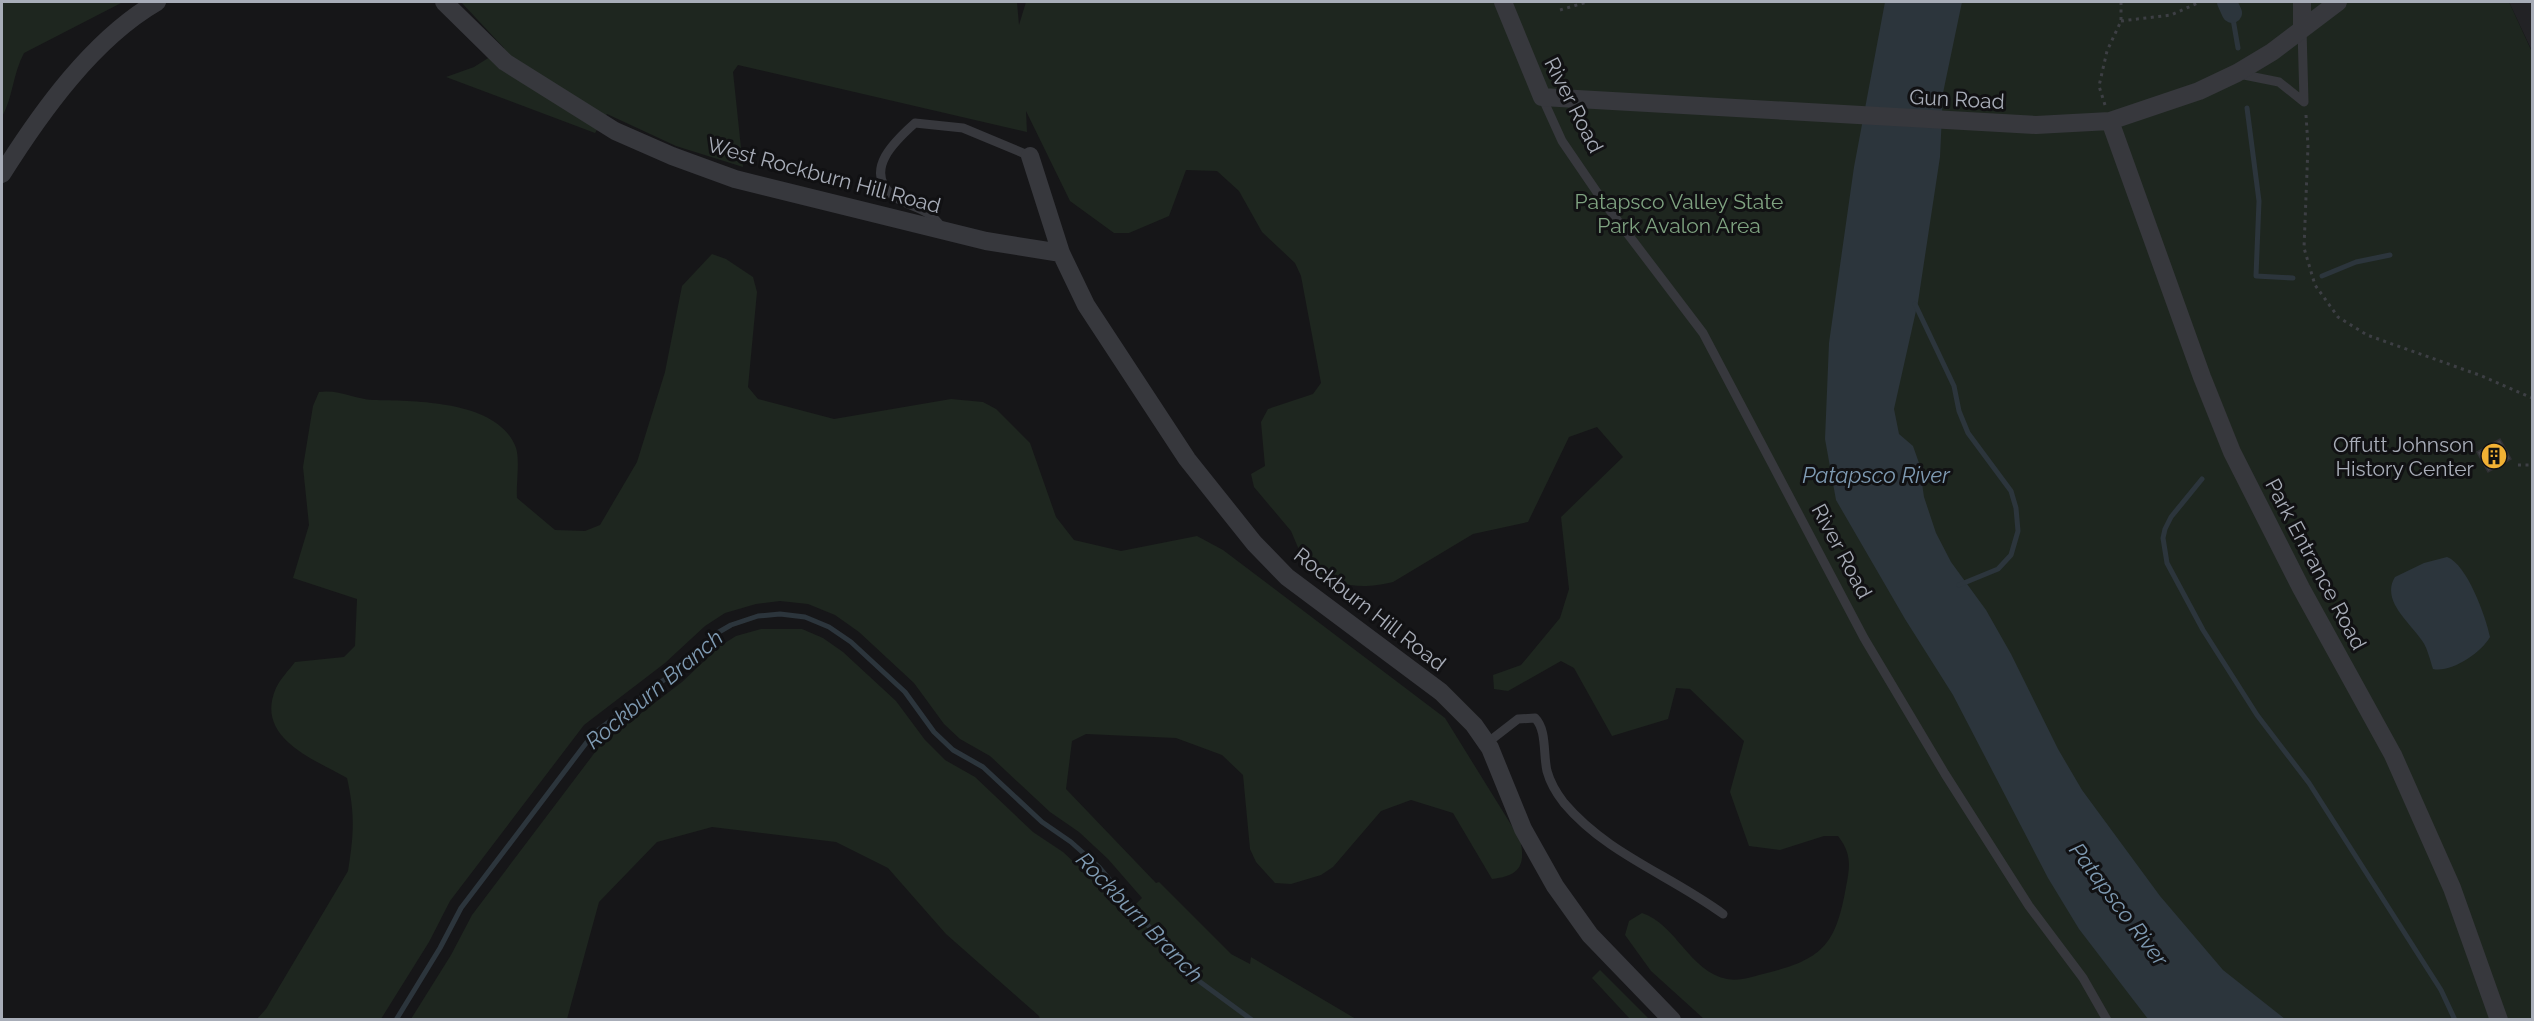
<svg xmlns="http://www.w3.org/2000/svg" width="2534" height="1021" viewBox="0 0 2534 1021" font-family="Raleway,sans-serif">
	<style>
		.built { fill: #222225 }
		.green { fill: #1e261f }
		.water { fill: #2c353c }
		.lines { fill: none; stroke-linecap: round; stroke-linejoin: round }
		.stream { stroke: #2c353c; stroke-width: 5 }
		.canal { stroke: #2c353c; stroke-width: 20 }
		.building { fill: #404145; stroke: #303034; stroke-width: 1.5 }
		.path { stroke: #3d3f44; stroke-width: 3; stroke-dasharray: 3 4.5; stroke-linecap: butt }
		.lane { stroke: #37383d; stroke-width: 9 }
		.street { stroke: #37383d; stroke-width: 18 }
		.labels { text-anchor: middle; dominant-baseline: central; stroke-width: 6; stroke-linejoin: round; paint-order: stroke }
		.street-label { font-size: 21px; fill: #a8adb8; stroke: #111113 }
		.park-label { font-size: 21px; fill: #7fa381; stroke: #111113 }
		.poi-label { font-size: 21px; fill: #a8adb8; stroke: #111113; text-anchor: end }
		.water-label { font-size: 22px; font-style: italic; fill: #7f9bb3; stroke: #111113 }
	</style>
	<rect width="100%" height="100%" fill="#161618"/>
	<!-- built -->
	<path class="built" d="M2509,2H2532V52V51Z"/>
	<!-- green -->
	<path class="green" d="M2,2H123L24,53C13,73 13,97 2,117Z
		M461,2H1017L1019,25L1026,2H2509L2532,52V1019H1704L1651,971L1625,935L1629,921L1642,913C1676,924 1690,972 1727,979C1740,982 1754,976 1767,973C1824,959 1836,943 1846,887C1850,866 1852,854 1838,836H1824L1780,850L1749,846L1730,792L1744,741L1690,689L1676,688L1668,719L1612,736L1574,668L1561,661L1508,691L1494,689L1493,675L1521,665L1560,618L1569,589L1561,517L1623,457L1597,427L1569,437L1528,522L1473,534L1393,582C1356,591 1342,584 1308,571L1291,531L1254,487L1251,474L1265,466L1261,422L1268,409L1313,394L1321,383L1301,276L1295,263L1262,232L1239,191L1217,171L1186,170L1169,216L1129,233H1114L1070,201L1026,111L1027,132L738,65L733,72L743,167L676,146L607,114L595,133L446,77L474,67L504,48Z
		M712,254L726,259L753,277L757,292L748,387L758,399L834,419L951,399L983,402L996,409L1030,443L1056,517L1074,540L1121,551L1197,536L1223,550L1445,718L1520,839C1526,865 1520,876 1492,879L1453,813L1411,800L1381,811L1333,867L1321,875L1291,884L1275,883L1256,862L1250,849L1243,775L1222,755L1176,738L1086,734L1072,741L1066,789L1156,883L1159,882L1231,954L1250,964L1251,957L1356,1019H1040L1039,1016L946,934L888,868L836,842L712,827L657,842L599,902L567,1019H411L451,955L472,915L602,743L682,682L720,646L736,636L761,629H802L823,638L843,652L896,701L925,740L945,760L975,777L1033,832L1063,852L1090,877L1124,916L1142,898L1108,859L1079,832L1050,812L990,756L960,739L944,724L914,683L859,632L835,615L808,604L780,601L756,604L725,613L705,626L665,663L584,725L450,901L429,942L381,1019L256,1020L266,1009L348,871C354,834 355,814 347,778C314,759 254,738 276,688C280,679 289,670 295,662L344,657L355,646L357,599L293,578L309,525L303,467L313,406L319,392C339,389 354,399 373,400C415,401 499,400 516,448C520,459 516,486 517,498L555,530L585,531L600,525L637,462L665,372L682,286Z
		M1600,970L1649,1019H1630L1592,978Z"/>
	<!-- water -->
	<path class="water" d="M1885,2H1962L1943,93L1940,157L1918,302L1894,409L1899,434L1913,446L1919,463L1924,497L1936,533L1951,562L1986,610L2011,654L2058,749L2082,790L2160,896L2223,970L2285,1019H2148L2079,929L2048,878L1953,695L1905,619L1836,500L1825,439L1829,343L1854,167Z
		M2447,557C2467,564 2486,617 2490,637C2481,653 2451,673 2433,669C2430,660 2428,650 2423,642C2412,624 2380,601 2395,577L2424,563Z"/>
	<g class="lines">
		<!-- stream -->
		<path class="stream" d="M2232,13L2238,48
			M2247,108L2259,201L2256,276L2293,278
			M2322,276L2356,262L2390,255
			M1915,304L1954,386L1959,411L1968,433L2011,491L2016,508L2018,531L2011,555L1998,569L1959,585
			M2202,479L2171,517L2165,529L2163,538L2167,563L2203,630L2257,715L2309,783L2441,990L2455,1020
			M396,1020L440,948L461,908L593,734L673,673L712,636L731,625L758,616L780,614L805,617L829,627L851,642L905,692L934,732L953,750L983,767L1042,822L1071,842L1099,867L1188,973L1252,1020"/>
		<!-- canal -->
		<path class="canal" d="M2227,2L2232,13"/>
	</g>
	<!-- building -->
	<path class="building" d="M2500,439L2511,459L2488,472L2477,452Z"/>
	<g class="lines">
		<!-- path -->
		<path class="path" d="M1560,10L1587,2
			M2121,21L2171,15L2200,2
			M2105,105L2099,86L2107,51L2121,21V2
			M2306,115L2308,146L2304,248L2315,285L2338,317L2367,335L2482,376L2532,398
			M2518,465H2532"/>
		<!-- lane -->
		<path class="lane" d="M2239,74L2279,82L2304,102L2302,29
			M1542,97L1562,141L1605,204L1703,333L1864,638L1945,774L2029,906L2083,978L2107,1020
			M942,227C938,223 934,217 929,214C918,206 902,204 892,195C863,170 896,140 915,123L963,128L1030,156
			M1487,743L1518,719L1535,718C1547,730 1543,754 1547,771C1550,782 1557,794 1564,803C1607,854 1670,875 1723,914"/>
		<!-- street -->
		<path class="street" d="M444,2L505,62L615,131L672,156L735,179L986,241L1061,253
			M1503,2L1542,97L2036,125L2110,121L2199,91L2237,73L2272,52L2338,2
			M2302,2V26
			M2110,121L2202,377L2232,452L2301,588L2393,755L2452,888L2499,1020
			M1030,156L1061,253L1086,305L1187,459L1254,543L1287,577L1441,692L1474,725L1490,748L1523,829L1555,886L1590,935L1672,1020
			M2,174C41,112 93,39 157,2"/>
	</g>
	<!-- icons -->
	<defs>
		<symbol id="building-disc" viewBox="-11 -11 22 22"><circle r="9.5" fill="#f2b134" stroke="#111113"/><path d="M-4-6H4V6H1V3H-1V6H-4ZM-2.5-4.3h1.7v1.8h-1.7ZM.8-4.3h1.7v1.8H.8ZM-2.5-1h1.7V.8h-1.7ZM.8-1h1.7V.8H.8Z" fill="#111"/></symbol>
	</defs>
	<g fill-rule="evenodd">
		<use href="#building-disc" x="2479" y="441" width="30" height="30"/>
	</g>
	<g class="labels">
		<!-- street labels -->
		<g class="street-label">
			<text transform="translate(1957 99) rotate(3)">Gun Road</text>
			<text transform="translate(1574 105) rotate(63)">River Road</text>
			<text transform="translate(824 175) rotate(15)">West Rockburn Hill Road</text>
			<text transform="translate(1842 551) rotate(62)">River Road</text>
			<text transform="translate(2316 564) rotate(62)">Park Entrance Road</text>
			<text transform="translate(1370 609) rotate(38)">Rockburn Hill Road</text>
		</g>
		<!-- park labels -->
		<g class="park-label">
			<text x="1679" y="201">Patapsco Valley State<tspan x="1679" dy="24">Park Avalon Area</tspan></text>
		</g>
		<!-- poi labels -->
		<g class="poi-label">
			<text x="2474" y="444">Offutt Johnson<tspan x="2474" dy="24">History Center</tspan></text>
		</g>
		<!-- water labels -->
		<g class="water-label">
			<text x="1876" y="475">Patapsco River</text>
			<text transform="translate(654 689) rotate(-40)">Rockburn Branch</text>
			<text transform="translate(2119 904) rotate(53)">Patapsco River</text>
			<text transform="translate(1140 917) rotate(46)">Rockburn Branch</text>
		</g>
	</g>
	<!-- border -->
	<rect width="2534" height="1021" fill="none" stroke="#a8adb8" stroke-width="6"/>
</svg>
